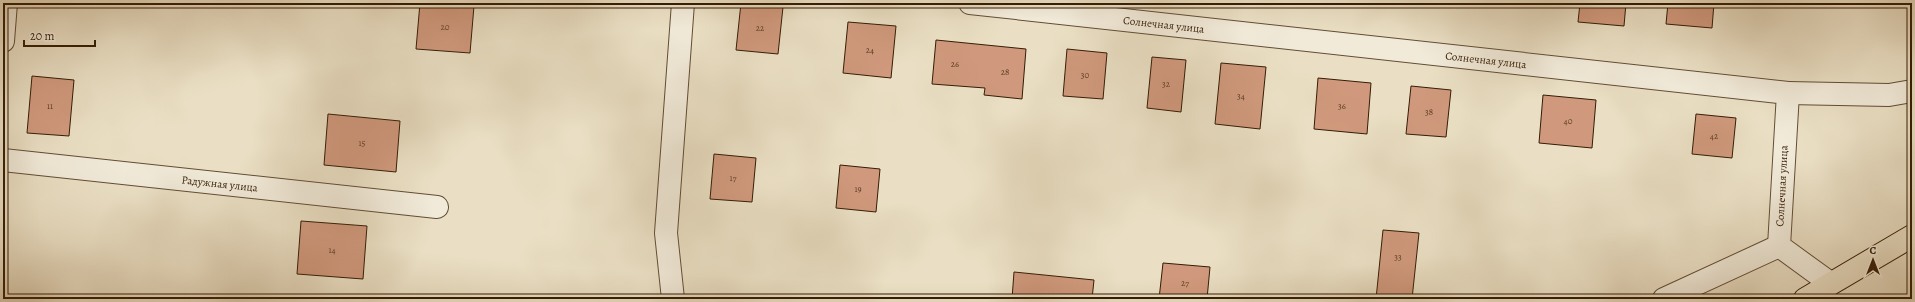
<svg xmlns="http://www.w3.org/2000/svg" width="1915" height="302" viewBox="0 0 1915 302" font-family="Alegreya,serif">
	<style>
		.building { fill: #d0997d; stroke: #341c04 }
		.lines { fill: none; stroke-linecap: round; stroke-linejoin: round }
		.street-casing { stroke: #624d34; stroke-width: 24 }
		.primary-casing { stroke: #341c04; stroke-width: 24 }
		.street { stroke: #f1ead9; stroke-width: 22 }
		.primary { stroke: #eadfc4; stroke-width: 22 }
		.labels { text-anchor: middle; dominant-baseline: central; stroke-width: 3.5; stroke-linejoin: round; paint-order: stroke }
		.number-label { font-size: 9px; fill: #5b3b22 }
		.street-label { font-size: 11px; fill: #341c04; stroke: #f1ead9 }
	</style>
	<rect width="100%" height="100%" fill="#eadfc4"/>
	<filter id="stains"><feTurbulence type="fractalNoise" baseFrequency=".005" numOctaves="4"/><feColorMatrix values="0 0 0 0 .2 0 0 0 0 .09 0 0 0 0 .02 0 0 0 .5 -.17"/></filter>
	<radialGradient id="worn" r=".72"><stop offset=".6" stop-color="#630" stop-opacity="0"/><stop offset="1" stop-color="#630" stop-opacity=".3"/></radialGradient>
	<!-- building -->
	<path class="building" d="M420,3L474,6L470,53L416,49Z
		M741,3L783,7L778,54L736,50Z
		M1580,3H1626L1624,26L1578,22Z
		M1668,3H1714L1712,28L1666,24Z
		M848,22L896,26L891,78L843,73Z
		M936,40L1026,49L1022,99L984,95L985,88L932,84Z
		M1067,49L1107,53L1103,99L1063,96Z
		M1152,57L1186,60L1181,112L1147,108Z
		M1221,63L1266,67L1260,129L1215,124Z
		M32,76L74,80L69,136L27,133Z
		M1318,78L1371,83L1367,134L1314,129Z
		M1411,86L1451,90L1446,137L1406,134Z
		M1543,95L1596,100L1592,148L1539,143Z
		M328,114L400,121L396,172L324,165Z
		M1696,114L1736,118L1732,158L1692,154Z
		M714,154L756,158L752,202L710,199Z
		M840,165L880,169L876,212L836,208Z
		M301,221L367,226L363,279L297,274Z
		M1383,230L1419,233L1412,299H1376Z
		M1163,263L1210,267L1207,299H1159Z
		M1014,272L1094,280L1092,299H1012Z"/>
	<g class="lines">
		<defs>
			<g id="street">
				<path id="s1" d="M970,3L1788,93L1779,246L1830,283"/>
				<path d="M3,41L6,3"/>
				<path d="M1788,93L1889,95L1912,91"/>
				<path id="s2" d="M3,160L437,207"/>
				<path d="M673,299L666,233L683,3"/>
				<path d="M1664,299L1779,246"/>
			</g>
			<path id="primary" d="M1805,299L1912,236"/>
		</defs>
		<!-- street casing -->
		<use href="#street" class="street-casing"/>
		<!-- primary casing -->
		<use href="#primary" class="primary-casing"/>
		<!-- street -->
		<use href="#street" class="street"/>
		<!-- primary -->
		<use href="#primary" class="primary"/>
	</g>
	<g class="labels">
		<!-- number labels -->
		<g class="number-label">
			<text x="445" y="27">20</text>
			<text x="760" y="28">22</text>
			<text x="870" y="50">24</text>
			<text x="955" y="64">26</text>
			<text x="1005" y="72">28</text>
			<text x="1085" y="75">30</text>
			<text x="1166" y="84">32</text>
			<text x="1241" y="96">34</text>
			<text x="50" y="106">11</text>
			<text x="1342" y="106">36</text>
			<text x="1429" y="112">38</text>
			<text x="1568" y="121">40</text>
			<text x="1714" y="136">42</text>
			<text x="362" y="143">15</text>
			<text x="733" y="178">17</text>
			<text x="858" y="189">19</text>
			<text x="332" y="250">14</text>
			<text x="1398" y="257">33</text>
			<text x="1185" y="283">27</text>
		</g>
		<!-- street labels -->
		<g class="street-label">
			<text stroke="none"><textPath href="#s1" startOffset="195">Солнечная улица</textPath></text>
			<text stroke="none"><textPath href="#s1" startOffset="519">Солнечная улица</textPath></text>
			<text stroke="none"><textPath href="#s2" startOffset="218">Радужная улица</textPath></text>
			<text transform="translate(1782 186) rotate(-87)">Солнечная улица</text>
		</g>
	</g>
	<!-- margin -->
	<rect width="1915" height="302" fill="none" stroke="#eadfc4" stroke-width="16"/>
	<rect x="4" y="4" width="1907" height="294" fill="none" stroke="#341c04" stroke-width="2"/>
	<rect x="8" y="8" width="1899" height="286" fill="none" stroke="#341c04"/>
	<!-- north arrow -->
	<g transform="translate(1873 260)" stroke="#f1ead9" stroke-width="3" paint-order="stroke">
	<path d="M0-3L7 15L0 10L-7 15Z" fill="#341c04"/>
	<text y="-6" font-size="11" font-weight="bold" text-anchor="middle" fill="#341c04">С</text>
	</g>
	<!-- scale -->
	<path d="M24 40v6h71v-6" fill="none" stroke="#341c04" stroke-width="2"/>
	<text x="30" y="40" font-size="12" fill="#341c04" stroke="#f1ead9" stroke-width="3" paint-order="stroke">20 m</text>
	<rect width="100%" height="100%" filter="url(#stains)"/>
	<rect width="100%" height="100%" fill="url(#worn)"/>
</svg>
